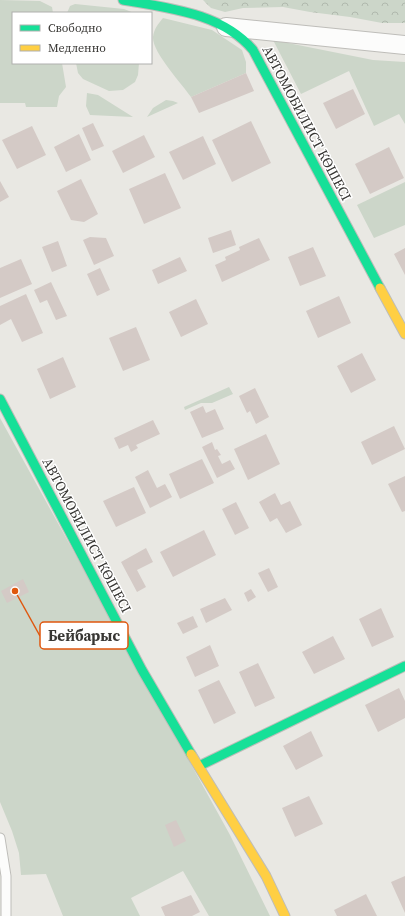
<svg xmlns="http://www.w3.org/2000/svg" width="405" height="916" viewBox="0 0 405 916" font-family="'Source Serif 4',serif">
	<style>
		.green { fill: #ccd6c9 }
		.forest { fill: url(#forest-crowns) }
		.building { fill: #d4cac6 }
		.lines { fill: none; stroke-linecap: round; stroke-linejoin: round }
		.lane-casing { stroke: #bebdb9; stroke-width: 11 }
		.street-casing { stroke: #bebdb9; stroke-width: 20 }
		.fast-casing { stroke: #bebdb9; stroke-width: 11 }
		.slow-casing { stroke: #bebdb9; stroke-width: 11 }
		.lane { stroke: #fcfcfb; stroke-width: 9 }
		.street { stroke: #fcfcfb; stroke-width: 18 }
		.fast { stroke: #16e098; stroke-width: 9 }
		.slow { stroke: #ffcf43; stroke-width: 9 }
		.labels { text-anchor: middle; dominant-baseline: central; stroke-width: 3; stroke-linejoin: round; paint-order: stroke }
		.street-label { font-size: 14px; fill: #383734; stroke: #fff }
		.leader { fill: none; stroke: #df570e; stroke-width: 1.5 }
		.callout-dot { fill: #df570e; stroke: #fff; stroke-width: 1.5 }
		.callout { fill: #fff; stroke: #df570e; stroke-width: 1.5 }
		.callout-label { font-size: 15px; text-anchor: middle; font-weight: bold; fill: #383734 }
	</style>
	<defs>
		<pattern id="forest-crowns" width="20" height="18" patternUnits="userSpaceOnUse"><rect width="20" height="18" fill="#ccd6c9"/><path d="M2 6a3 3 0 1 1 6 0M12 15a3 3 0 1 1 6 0" fill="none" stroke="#b0b8ad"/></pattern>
	</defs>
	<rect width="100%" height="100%" fill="#e9e8e3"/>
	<!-- green -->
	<path class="green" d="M0,0L40,1L52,7L53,13H13V63H62L66,87L59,96L57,107H26L25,103H0Z
		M75,4L124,9L134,13H67L70,6Z
		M163,18L212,30L242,50L246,62V73L191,97C182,84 152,52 153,37C154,29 158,24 163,18Z
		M273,40L373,60L405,62V124L399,114L374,126L349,71L301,94Z
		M76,63H139L138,75L135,82L123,90L109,91L83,79L78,73Z
		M87,93L98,95L133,117L90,115L86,106Z
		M166,100L173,101L178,103L147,117L153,108Z
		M405,182V225L374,238L357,205Z
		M229,387L233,394L212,403H201L185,410L184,407Z
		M0,418L230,835L270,916H209L183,871L131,898L140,916H63L46,874L21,875L19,853L12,831L0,802Z"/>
	<!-- forest -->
	<path class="forest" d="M203,0H405V23H382L350,17L310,12L283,7L243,8L225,12L211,8Z"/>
	<!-- building -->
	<path class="building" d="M246,73L254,91L199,113L191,97Z
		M353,89L365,114L336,129L323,103Z
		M251,121L271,163L232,182L212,140Z
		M93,123L104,146L92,151L82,128Z
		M32,126L46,155L17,169L2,140Z
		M79,134L91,160L66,172L54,147Z
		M144,135L155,157L123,173L112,151Z
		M203,136L216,164L183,180L169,152Z
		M389,147L404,178L370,194L355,164Z
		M165,173L181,208L144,224L129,189Z
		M81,179L98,214L84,222L71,220L57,191Z
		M0,181L9,197L0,202Z
		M231,230L236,245L213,253L208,238Z
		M90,237L106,238L114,256L94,265L83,240Z
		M259,238L270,260L222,282L215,265L226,260L225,257L240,250L239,247Z
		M58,241L67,266L52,272L42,247Z
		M313,247L326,276L300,286L288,257Z
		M405,248V275L394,254Z
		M180,257L187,271L158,284L152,270Z
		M21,259L32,284L0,298V268Z
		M100,268L110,290L97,296L87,274Z
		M51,282L67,316L56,320L47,300L40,303L34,290Z
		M26,294L43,333L22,342L11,319L0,325V306Z
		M339,296L351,323L318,338L306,311Z
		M196,299L208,324L181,337L169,312Z
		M136,327L150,360L123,371L109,338Z
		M362,353L376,380L351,393L337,366Z
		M63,357L76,387L50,399L37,369Z
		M255,388L269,417L256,424L250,411L247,413L239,396Z
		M203,406L206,413L215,409L224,429L202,438L190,412Z
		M153,420L160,434L136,445L138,448L131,452L128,445L119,449L114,438Z
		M394,426L405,449L372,465L361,442Z
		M266,434L280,464L248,480L234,449Z
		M212,442L215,450L217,449L221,455L218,456L222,464L230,460L235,469L217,478L202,447Z
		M202,459L214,483L180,499L169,474Z
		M148,470L157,488L165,484L172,497L150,508L135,477Z
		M405,476V511L402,512L388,484Z
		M134,487L146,513L116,527L103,501Z
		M275,493L281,505L290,501L302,525L286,533L277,518L270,522L259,502Z
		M236,502L249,528L235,535L222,509Z
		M204,530L216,555L173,577L160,552Z
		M146,548L153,562L137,570L146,587L137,592L121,562Z
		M269,568L278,587L268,592L258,573Z
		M23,579L29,592L7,603L1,591Z
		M251,589L256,597L248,602L244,593Z
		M225,598L232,610L206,623L200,609Z
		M381,608L394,637L372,647L359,619Z
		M193,616L198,627L183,634L177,623Z
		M333,636L345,659L314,674L302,652Z
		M210,645L219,666L195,677L186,657Z
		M258,663L275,698L255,707L239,672Z
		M219,680L236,713L214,724L198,690Z
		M399,688L405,701V718L378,732L365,705Z
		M311,731L323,756L296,770L283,746Z
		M309,796L323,824L295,837L282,808Z
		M176,820L186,841L174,847L165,825Z
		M405,876V913L391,882Z
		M366,894L377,916H337L334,910Z
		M191,895L200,912L192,916H165L161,907Z"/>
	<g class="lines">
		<defs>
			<path id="lane" d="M0,838L6,876V916"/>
			<path id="street" d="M226,27L405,45"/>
			<path id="fast" d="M123,0C168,8 222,13 253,50L380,288
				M0,399L142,670L191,754
				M199,766L405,666"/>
			<path id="slow" d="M380,288L405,334
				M191,754L266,876L285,916"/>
		</defs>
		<!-- lane casing -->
		<use href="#lane" class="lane-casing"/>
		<!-- street casing -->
		<use href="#street" class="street-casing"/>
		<!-- fast casing -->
		<use href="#fast" class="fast-casing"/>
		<!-- slow casing -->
		<use href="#slow" class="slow-casing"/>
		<!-- lane -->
		<use href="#lane" class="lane"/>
		<!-- street -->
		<use href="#street" class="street"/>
		<!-- fast -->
		<use href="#fast" class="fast"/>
		<!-- slow -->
		<use href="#slow" class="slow"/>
	</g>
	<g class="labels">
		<!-- street labels -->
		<g class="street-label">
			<text transform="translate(307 123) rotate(62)">АВТОМОБИЛИСТ КӨШЕСІ</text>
			<text transform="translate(87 535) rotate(62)">АВТОМОБИЛИСТ КӨШЕСІ</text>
		</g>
	</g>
	<!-- callouts -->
	<path class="leader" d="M15 591L40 636"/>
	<circle class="callout-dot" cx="15" cy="591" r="4"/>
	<rect class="callout" x="40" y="622" width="88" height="27" rx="4"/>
	<g class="callout-label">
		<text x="84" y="641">Бейбарыс</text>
	</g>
	<!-- legend -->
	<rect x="12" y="12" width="140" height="52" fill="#ffffff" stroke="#afafae"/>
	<rect x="20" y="25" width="20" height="6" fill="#16e098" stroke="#afafae"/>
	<text x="48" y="32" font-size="12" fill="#383734">Свободно</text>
	<rect x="20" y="45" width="20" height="6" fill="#ffcf43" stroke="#afafae"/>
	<text x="48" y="52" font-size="12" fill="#383734">Медленно</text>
</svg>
